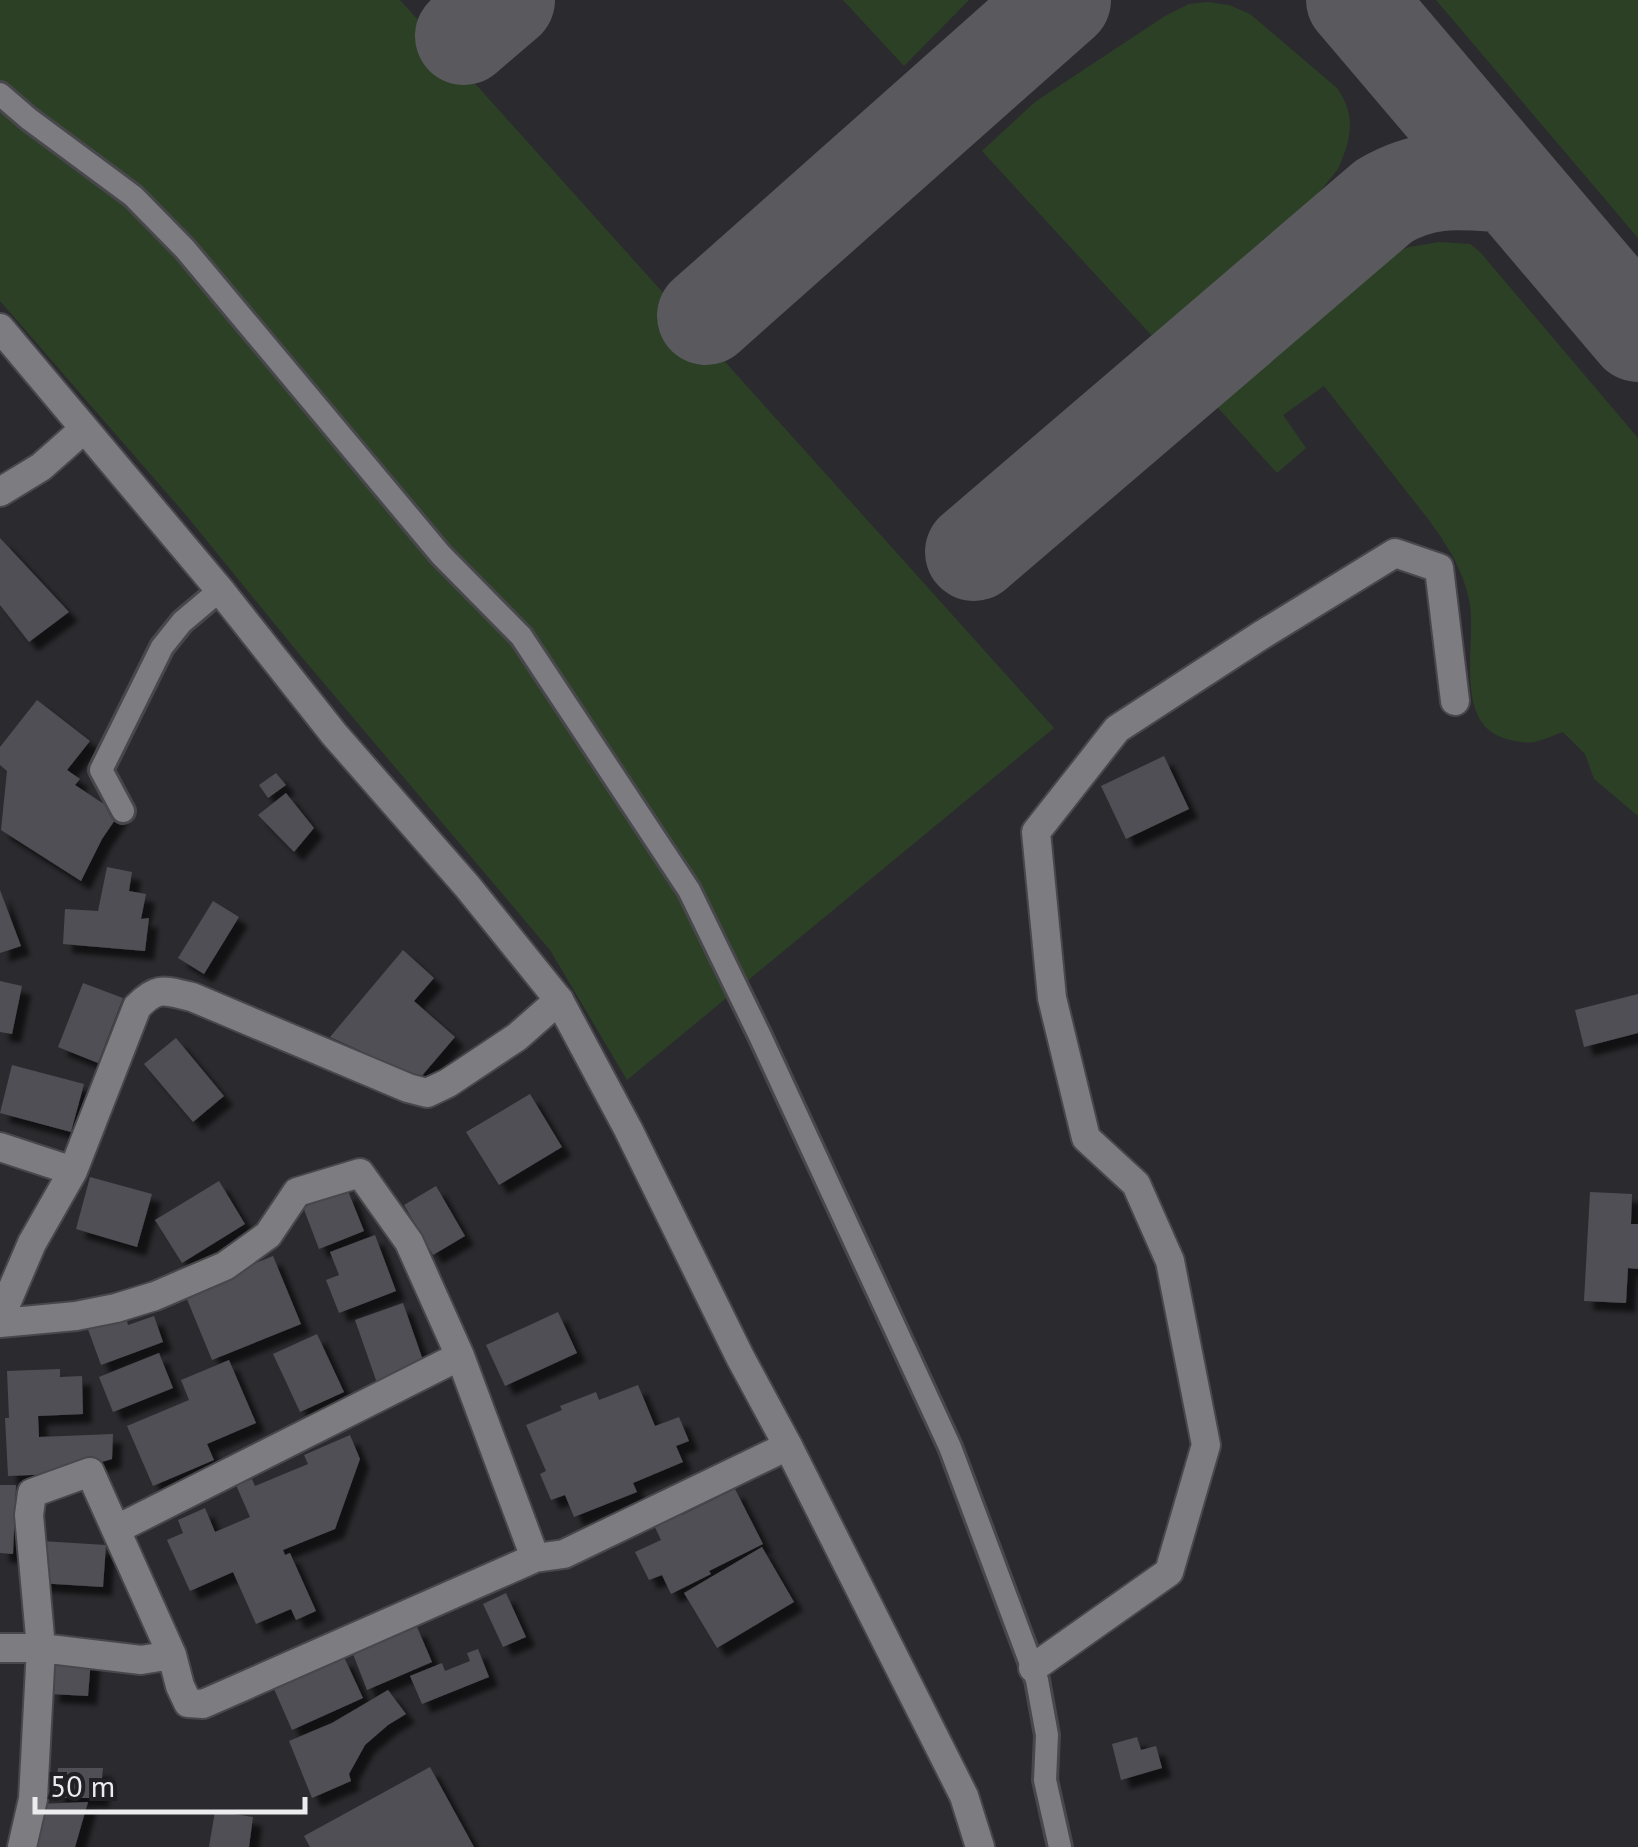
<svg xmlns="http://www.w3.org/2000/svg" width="1638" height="1847" viewBox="0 0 1638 1847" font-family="'PT Sans',sans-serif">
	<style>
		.green { fill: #2c4026 }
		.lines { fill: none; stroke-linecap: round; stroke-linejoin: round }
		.taxiway { stroke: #5a5a5e; stroke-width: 98 }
		.building { fill: #4f4f54; filter: url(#shadow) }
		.service-casing { stroke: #48474b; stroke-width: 28 }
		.minor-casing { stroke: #48474b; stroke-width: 32 }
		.secondary-casing { stroke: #48474b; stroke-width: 32 }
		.service { stroke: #7c7c81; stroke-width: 22 }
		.minor { stroke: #7c7c81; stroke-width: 28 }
		.secondary { stroke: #7c7c81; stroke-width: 28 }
	</style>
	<defs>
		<filter id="shadow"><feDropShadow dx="9" dy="9" stdDeviation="2.5" flood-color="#0009"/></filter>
	</defs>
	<rect width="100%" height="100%" fill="#2b2b2f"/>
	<!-- green -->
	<path class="green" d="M0,0H400L1054,728L627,1080L550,950L300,655L186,515L0,301Z
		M843,0H969L904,66Z
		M1436,0H1638V238L1621,218Z
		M1207,2L1229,5L1250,14L1337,88C1357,117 1351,139 1338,169L1266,259L1164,349L982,151L1035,102L1165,16L1189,4Z
		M1439,242L1470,244L1480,252L1638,438V816L1594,779L1585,754L1563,732C1554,735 1544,740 1534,742C1523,744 1500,739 1490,731C1457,705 1477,636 1469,599C1459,553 1427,518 1399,482C1374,450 1349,418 1324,386L1283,415L1306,448L1277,473L1200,388L1329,289L1379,259L1409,247Z"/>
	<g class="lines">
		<!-- taxiway -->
		<path class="taxiway" d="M1355,0L1638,333
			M464,36L506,0
			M706,316L1062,0
			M974,552L1384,201C1428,175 1461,181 1510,184"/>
	</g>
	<!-- building -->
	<path class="building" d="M0,538L69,612L29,642L0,605Z
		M37,700L90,741L67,770L80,779L75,785L119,814L102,839L81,881L1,830L7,771L0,765V747Z
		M1164,756L1189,809L1126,839L1101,786Z
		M276,773L286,785L268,798L259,785Z
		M286,793L314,828L294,852L258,815Z
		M107,867L132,872L129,891L146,894L141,919L149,918L145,951L63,944L65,909L98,911Z
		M0,890L21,946L0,953Z
		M213,901L239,917L204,974L178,958Z
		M403,950L434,978L414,1001L455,1037L420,1078L330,1037Z
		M0,981L22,986L12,1034L0,1032Z
		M83,983L123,998L98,1063L58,1047Z
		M1638,994V1033L1584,1047L1575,1010Z
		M176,1038L224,1096L193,1122L144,1064Z
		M12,1065L84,1084L71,1132L0,1113Z
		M530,1094L562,1147L499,1185L466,1132Z
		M90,1177L152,1194L137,1247L76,1229Z
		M219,1181L245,1224L182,1263L155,1220Z
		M436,1186L465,1236L433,1255L404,1205Z
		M348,1191L364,1231L319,1249L303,1207Z
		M1590,1192L1632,1194L1631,1224H1638V1269L1628,1268L1626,1303L1584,1301Z
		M375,1235L396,1291L339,1313L326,1280L339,1275L330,1252Z
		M273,1256L301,1324L212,1360L184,1292Z
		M403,1303L425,1366L377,1383L355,1320Z
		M558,1312L577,1353L505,1386L486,1345Z
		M154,1316L163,1342L101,1365L85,1321L126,1317L128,1325Z
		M317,1334L344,1392L300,1412L273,1354Z
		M159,1353L173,1388L113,1412L99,1377Z
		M229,1360L256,1423L207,1444L214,1460L153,1486L127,1426L189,1400L181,1380Z
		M60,1369V1377L82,1376L83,1414L38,1416L39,1437L113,1434L112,1459L81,1468L56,1469V1474L8,1476L5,1418H9L7,1371Z
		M638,1385L655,1426L679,1417L689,1441L676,1446L683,1462L633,1483L637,1492L574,1517L565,1495L551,1500L540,1474L546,1471L526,1425L562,1410L560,1406L596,1392L599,1400Z
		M350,1435L360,1459L335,1529L283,1550L285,1555L290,1553L316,1611L296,1620L291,1609L256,1624L233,1572L190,1591L167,1540L183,1533L178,1520L205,1508L215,1532L250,1517L236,1485L252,1479L255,1486L308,1464L304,1455Z
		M0,1485H16L13,1554L0,1553Z
		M735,1489L763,1544L709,1571L711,1574L671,1594L662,1575L649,1580L635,1552L661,1540L653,1523L679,1510L682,1515Z
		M41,1541L106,1545L103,1587L38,1583Z
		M762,1547L794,1602L717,1648L684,1593Z
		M506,1593L526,1637L503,1647L483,1604Z
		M417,1627L432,1662L367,1690L353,1654Z
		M478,1649L489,1677L422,1704L410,1676L442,1663L445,1671L470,1661L467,1653Z
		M52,1657L91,1659L88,1696L50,1694Z
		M344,1657L363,1698L292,1730L274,1689Z
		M388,1690L406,1714L388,1725L365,1745L349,1774L351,1781L312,1798L289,1741L332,1723Z
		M1137,1737L1141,1750L1156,1746L1162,1768L1121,1780L1112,1744Z
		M430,1767L474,1847H310L304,1836Z
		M58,1768H103L100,1798H55Z
		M88,1802L75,1847H32L37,1804Z
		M215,1811L253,1817L249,1847H209Z"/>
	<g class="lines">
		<defs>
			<path id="service" d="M0,94L29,119L133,196L185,249L441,555L521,636L689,890L760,1036L950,1447L1037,1680L1047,1735L1045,1780L1060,1847
				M123,811L101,770L162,647L182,622L220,590"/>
			<path id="minor" d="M0,492L41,467L84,429
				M0,1147L73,1171
				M0,1318L32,1243L73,1171L137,1007C158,985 165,991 192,997L408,1088L427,1093L448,1083L517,1037L559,1000
				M0,1323L76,1316L116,1308L155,1296L225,1266L268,1235L297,1192L360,1173L409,1242L460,1356L535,1558
				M117,1529L460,1356
				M0,1648H41L141,1660L172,1655
				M1033,1668L1169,1572L1206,1445L1170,1261L1136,1184L1086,1138L1052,998L1036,832L1117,729L1260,636L1395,553L1439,568L1455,701
				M22,1847L33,1799L41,1648L29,1515L32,1493L90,1472L172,1655L180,1686L188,1703L203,1704L535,1558L564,1554L788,1446"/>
			<path id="secondary" d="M0,328L220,590L334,734L467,886L559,1000L628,1129L740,1357L788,1446L964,1796L980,1847"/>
		</defs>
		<!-- service casing -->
		<use href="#service" class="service-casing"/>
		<!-- minor casing -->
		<use href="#minor" class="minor-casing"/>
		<!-- secondary casing -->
		<use href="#secondary" class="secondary-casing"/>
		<!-- service -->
		<use href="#service" class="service"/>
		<!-- minor -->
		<use href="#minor" class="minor"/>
		<!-- secondary -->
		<use href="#secondary" class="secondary"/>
	</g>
	<!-- scale -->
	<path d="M35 1797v15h270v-15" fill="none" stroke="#ececef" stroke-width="5"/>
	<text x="50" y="1797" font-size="30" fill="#ececef" stroke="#212125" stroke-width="8" paint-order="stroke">50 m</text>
</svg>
